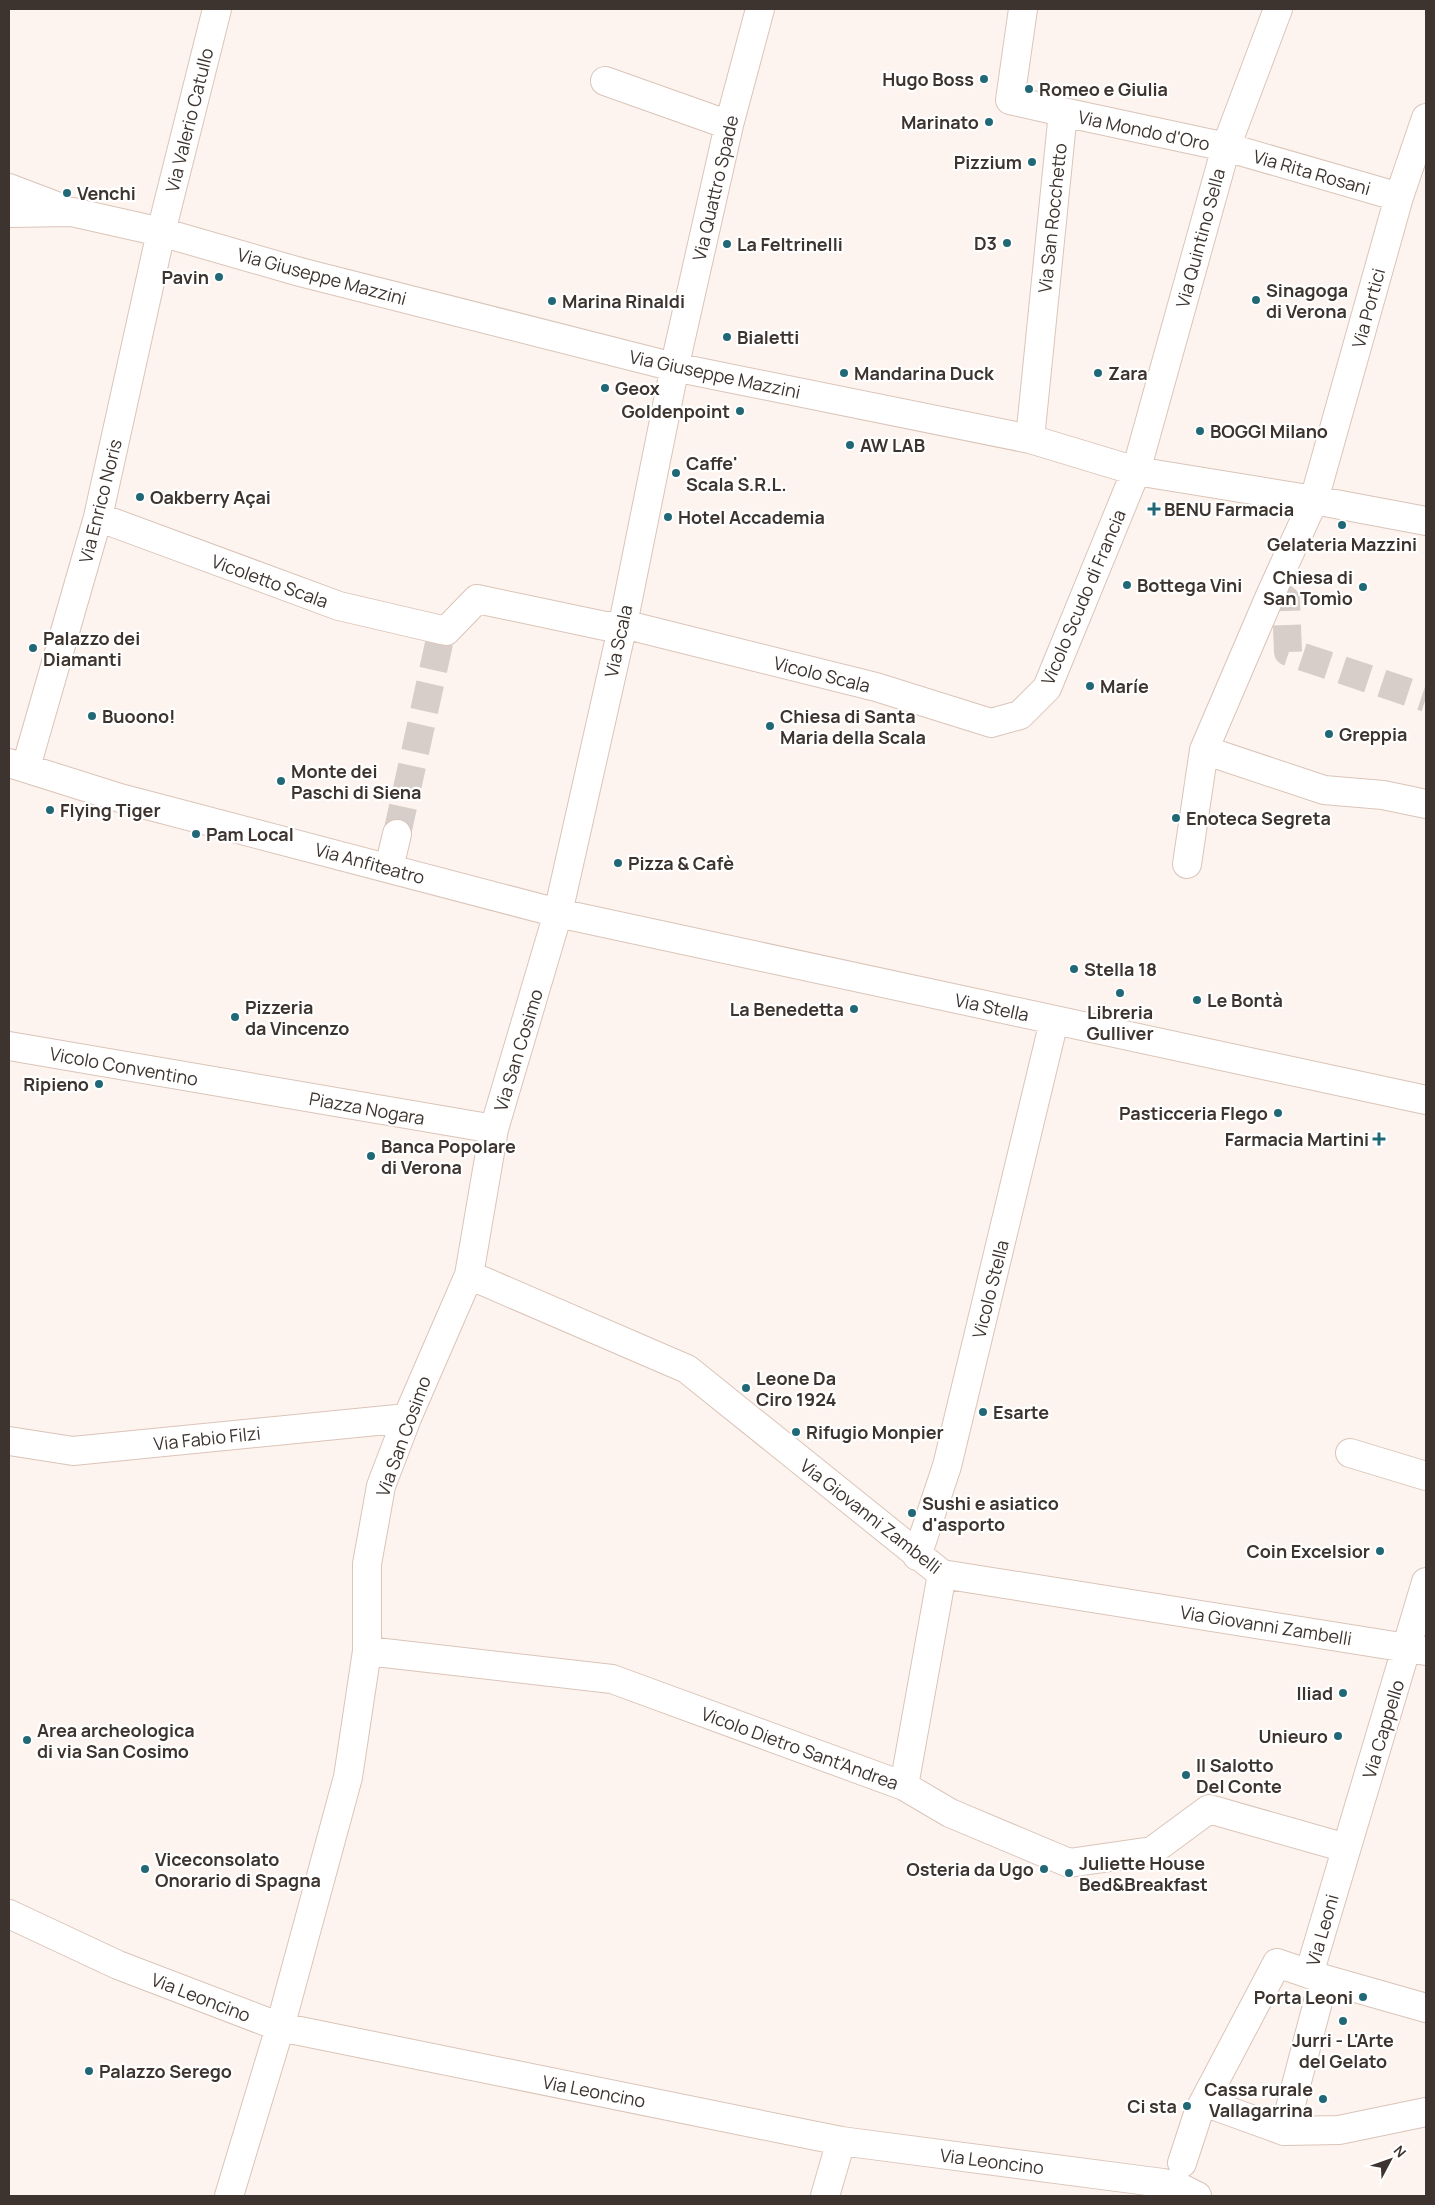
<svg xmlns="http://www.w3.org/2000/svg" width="1435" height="2205" viewBox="0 0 1435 2205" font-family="Manrope,sans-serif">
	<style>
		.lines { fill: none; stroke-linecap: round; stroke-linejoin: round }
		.minor-tunnel { stroke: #d7cec9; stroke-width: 28; stroke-dasharray: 28 14; stroke-linecap: butt }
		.minor-casing { stroke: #dbc4b8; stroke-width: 30 }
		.minor { stroke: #fff; stroke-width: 28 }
		.poi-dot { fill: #216877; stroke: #fff; stroke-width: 2 }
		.labels { text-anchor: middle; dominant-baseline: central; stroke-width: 4.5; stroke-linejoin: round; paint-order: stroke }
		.poi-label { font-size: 18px; font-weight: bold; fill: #3d342f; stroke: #fff; text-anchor: start }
		.street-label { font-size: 18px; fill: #3d342f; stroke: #fff }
	</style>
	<rect width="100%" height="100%" fill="#fdf4ef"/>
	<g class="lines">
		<!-- minor-tunnel -->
		<path class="minor-tunnel" d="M1273,589L1286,600L1288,652L1426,698
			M397,834L440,639"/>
		<defs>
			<path id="minor" d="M1023,9L1010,100L1063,112L1030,439
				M605,81L729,125
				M1063,112L1226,147L1399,197
				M1426,118L1399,197L1314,500L1273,589L1204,750L1324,790L1383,795L1426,804
				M9,188L59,207
				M9,213L72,212L161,232L300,272L674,367L1030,439L1136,471L1314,500L1426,521
				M98,517L339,606L442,630L446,631L477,599L605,626L623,624L876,687L991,723L1020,715L1047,688L1136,471L1226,147L1278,9
				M9,763L120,798L558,913L1426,1100
				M26,767L98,517L161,232L217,9
				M1187,864L1204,750
				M389,868L397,834
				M9,1046L494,1129
				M469,1275L687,1369L942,1574L1426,1651
				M9,1441L73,1451L407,1418
				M1350,1453L1426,1476
				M917,1556L947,1466L1054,1021
				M367,1651L612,1679L904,1786L950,1813L1069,1863L1152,1851L1209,1809L1346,1848
				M904,1786L942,1574
				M9,1914L118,1965L280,2027L841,2141L1163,2183L1177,2186L1197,2196
				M1309,1974L1426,1582
				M1204,2102L1284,2131L1324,1979
				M1284,2131L1339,2130L1426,2112
				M1182,2163L1199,2111L1277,1963L1324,1979L1426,2008
				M229,2196L280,2027L348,1777L367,1651V1564L381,1486L407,1418L469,1275L494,1129L558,913L623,624L678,351L729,125L760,9
				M825,2196L841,2141"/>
		</defs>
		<!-- minor casing -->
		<use href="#minor" class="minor-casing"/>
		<!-- minor -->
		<use href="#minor" class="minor"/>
	</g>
	<!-- markers -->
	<g class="poi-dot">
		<circle cx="984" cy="79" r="5"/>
		<circle cx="1029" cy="89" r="5"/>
		<circle cx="989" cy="122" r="5"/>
		<circle cx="1032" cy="162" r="5"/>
		<circle cx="67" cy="193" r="5"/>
		<circle cx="1007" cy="243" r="5"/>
		<circle cx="727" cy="244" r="5"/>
		<circle cx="219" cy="277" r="5"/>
		<circle cx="1256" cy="300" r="5"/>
		<circle cx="552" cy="301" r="5"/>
		<circle cx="727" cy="337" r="5"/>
		<circle cx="844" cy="373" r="5"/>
		<circle cx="1098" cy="373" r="5"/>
		<circle cx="605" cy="388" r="5"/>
		<circle cx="740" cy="411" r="5"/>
		<circle cx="1200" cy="431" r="5"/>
		<circle cx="850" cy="445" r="5"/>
		<circle cx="676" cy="473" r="5"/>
		<circle cx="140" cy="497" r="5"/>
		<path d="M1151.5 501.5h5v5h5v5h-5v5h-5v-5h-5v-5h5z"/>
		<circle cx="668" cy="517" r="5"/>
		<circle cx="1342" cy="525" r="5"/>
		<circle cx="1127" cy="585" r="5"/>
		<circle cx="1363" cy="587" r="5"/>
		<circle cx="33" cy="648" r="5"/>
		<circle cx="1090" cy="686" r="5"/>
		<circle cx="92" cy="716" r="5"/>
		<circle cx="770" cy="726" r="5"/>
		<circle cx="1329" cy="734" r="5"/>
		<circle cx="281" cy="781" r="5"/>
		<circle cx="50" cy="810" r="5"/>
		<circle cx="1176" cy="818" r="5"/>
		<circle cx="196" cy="834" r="5"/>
		<circle cx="618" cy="863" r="5"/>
		<circle cx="1074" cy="969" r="5"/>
		<circle cx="1120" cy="993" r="5"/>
		<circle cx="1197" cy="1000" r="5"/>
		<circle cx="854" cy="1009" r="5"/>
		<circle cx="235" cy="1017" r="5"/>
		<circle cx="99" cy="1084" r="5"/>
		<circle cx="1278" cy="1113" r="5"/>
		<path d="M1376.5 1131.5h5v5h5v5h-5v5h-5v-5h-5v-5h5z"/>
		<circle cx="371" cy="1156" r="5"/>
		<circle cx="746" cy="1388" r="5"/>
		<circle cx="983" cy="1412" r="5"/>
		<circle cx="796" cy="1432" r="5"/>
		<circle cx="912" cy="1513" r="5"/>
		<circle cx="1380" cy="1551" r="5"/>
		<circle cx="1343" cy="1693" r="5"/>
		<circle cx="1338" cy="1736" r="5"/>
		<circle cx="27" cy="1740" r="5"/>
		<circle cx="1186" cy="1775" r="5"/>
		<circle cx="145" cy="1869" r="5"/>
		<circle cx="1044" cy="1869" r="5"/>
		<circle cx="1069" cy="1873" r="5"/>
		<circle cx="1363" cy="1997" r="5"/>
		<circle cx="1343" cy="2021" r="5"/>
		<circle cx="89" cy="2071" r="5"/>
		<circle cx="1323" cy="2099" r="5"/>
		<circle cx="1187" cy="2106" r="5"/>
	</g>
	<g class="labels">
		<!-- poi labels -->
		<g class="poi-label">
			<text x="974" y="79" text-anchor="end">Hugo Boss</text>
			<text x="1039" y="89">Romeo e Giulia</text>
			<text x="979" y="122" text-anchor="end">Marinato</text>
			<text x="1022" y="162" text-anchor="end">Pizzium</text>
			<text x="77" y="193">Venchi</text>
			<text x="997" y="243" text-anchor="end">D3</text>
			<text x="737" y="244">La Feltrinelli</text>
			<text x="209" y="277" text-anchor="end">Pavin</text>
			<text x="1266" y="290">Sinagoga<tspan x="1266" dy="21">di Verona</tspan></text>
			<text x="562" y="301">Marina Rinaldi</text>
			<text x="737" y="337">Bialetti</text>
			<text x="854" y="373">Mandarina Duck</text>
			<text x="1108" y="373">Zara</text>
			<text x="615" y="388">Geox</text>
			<text x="730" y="411" text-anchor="end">Goldenpoint</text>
			<text x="1210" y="431">BOGGI Milano</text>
			<text x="860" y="445">AW LAB</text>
			<text x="686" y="463">Caffe'<tspan x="686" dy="21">Scala S.R.L.</tspan></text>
			<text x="150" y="497">Oakberry Açai</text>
			<text x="1164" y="509">BENU Farmacia</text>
			<text x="678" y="517">Hotel Accademia</text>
			<text x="1342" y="544" text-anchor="middle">Gelateria Mazzini</text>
			<text x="1353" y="577" text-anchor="end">Chiesa di<tspan x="1353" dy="21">San Tomìo</tspan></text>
			<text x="1137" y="585">Bottega Vini</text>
			<text x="43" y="638">Palazzo dei<tspan x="43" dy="21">Diamanti</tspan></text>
			<text x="1100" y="686">Maríe</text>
			<text x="102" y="716">Buoono!</text>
			<text x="780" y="716">Chiesa di Santa<tspan x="780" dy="21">Maria della Scala</tspan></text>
			<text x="1339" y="734">Greppia</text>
			<text x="291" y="771">Monte dei<tspan x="291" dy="21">Paschi di Siena</tspan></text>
			<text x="60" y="810">Flying Tiger</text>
			<text x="1186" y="818">Enoteca Segreta</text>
			<text x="206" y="834">Pam Local</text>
			<text x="628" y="863">Pizza &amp; Cafè</text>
			<text x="1084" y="969">Stella 18</text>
			<text x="1207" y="1000">Le Bontà</text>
			<text x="245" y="1007">Pizzeria<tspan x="245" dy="21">da Vincenzo</tspan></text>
			<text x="844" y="1009" text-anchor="end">La Benedetta</text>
			<text x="1120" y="1012" text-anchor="middle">Libreria<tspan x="1120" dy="21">Gulliver</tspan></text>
			<text x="89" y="1084" text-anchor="end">Ripieno</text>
			<text x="1268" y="1113" text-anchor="end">Pasticceria Flego</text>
			<text x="1369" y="1139" text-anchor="end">Farmacia Martini</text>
			<text x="381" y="1146">Banca Popolare<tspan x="381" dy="21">di Verona</tspan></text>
			<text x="756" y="1378">Leone Da<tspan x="756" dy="21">Ciro 1924</tspan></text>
			<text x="993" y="1412">Esarte</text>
			<text x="806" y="1432">Rifugio Monpier</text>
			<text x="922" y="1503">Sushi e asiatico<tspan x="922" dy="21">d'asporto</tspan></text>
			<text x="1370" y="1551" text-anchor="end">Coin Excelsior</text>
			<text x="1333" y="1693" text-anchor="end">Iliad</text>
			<text x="37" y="1730">Area archeologica<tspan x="37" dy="21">di via San Cosimo</tspan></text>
			<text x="1328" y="1736" text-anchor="end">Unieuro</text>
			<text x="1196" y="1765">Il Salotto<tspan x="1196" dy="21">Del Conte</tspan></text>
			<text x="155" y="1859">Viceconsolato<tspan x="155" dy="21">Onorario di Spagna</tspan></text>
			<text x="1079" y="1863">Juliette House<tspan x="1079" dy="21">Bed&amp;Breakfast</tspan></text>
			<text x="1034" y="1869" text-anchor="end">Osteria da Ugo</text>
			<text x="1353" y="1997" text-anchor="end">Porta Leoni</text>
			<text x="1343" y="2040" text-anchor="middle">Jurri - L'Arte<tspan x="1343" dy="21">del Gelato</tspan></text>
			<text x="99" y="2071">Palazzo Serego</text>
			<text x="1313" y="2089" text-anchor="end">Cassa rurale<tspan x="1313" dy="21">Vallagarrina</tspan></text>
			<text x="1177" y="2106" text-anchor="end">Ci sta</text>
		</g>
		<!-- street labels -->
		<g class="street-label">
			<text transform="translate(189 120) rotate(-76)">Via Valerio Catullo</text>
			<text transform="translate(1144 130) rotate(12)">Via Mondo d'Oro</text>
			<text transform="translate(1312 172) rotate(16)">Via Rita Rosani</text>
			<text transform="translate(715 188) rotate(-77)">Via Quattro Spade</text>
			<text transform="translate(1052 218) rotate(-84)">Via San Rocchetto</text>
			<text transform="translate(1200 238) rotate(-75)">Via Quintino Sella</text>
			<text transform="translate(322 276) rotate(15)">Via Giuseppe Mazzini</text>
			<text transform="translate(1368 308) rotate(-75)">Via Portici</text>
			<text transform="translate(715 374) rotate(12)">Via Giuseppe Mazzini</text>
			<text transform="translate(100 501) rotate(-76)">Via Enrico Noris</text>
			<text transform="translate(270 581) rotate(20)">Vicoletto Scala</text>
			<text transform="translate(1083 597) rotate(-67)">Vicolo Scudo di Francia</text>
			<text transform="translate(618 641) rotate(-78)">Via Scala</text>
			<text transform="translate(822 674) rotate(14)">Vicolo Scala</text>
			<text transform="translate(370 863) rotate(15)">Via Anfiteatro</text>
			<text transform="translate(992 1007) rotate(12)">Via Stella</text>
			<text transform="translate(518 1050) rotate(-73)">Via San Cosimo</text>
			<text transform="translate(124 1066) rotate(10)">Vicolo Conventino</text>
			<text transform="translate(367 1108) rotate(10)">Piazza Nogara</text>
			<text transform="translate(990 1289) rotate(-76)">Vicolo Stella</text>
			<text transform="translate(403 1436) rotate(-70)">Via San Cosimo</text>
			<text transform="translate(207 1438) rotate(-6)">Via Fabio Filzi</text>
			<text transform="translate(871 1516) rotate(38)">Via Giovanni Zambelli</text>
			<text transform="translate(1266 1625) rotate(9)">Via Giovanni Zambelli</text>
			<text transform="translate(1383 1729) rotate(-73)">Via Cappello</text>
			<text transform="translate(800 1748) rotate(20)">Vicolo Dietro Sant'Andrea</text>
			<text transform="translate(1322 1930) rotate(-74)">Via Leoni</text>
			<text transform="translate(201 1997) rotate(21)">Via Leoncino</text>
			<text transform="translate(594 2091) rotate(11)">Via Leoncino</text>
			<text transform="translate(992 2161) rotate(7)">Via Leoncino</text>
		</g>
	</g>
	<!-- border -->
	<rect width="1435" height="2205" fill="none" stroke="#3d342f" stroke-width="20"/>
	<!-- north arrow -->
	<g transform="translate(1390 2160) rotate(49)" stroke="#ffffff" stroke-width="4" paint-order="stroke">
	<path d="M0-4L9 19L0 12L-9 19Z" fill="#3d342f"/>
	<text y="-8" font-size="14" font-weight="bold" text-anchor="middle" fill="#3d342f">N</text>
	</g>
</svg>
